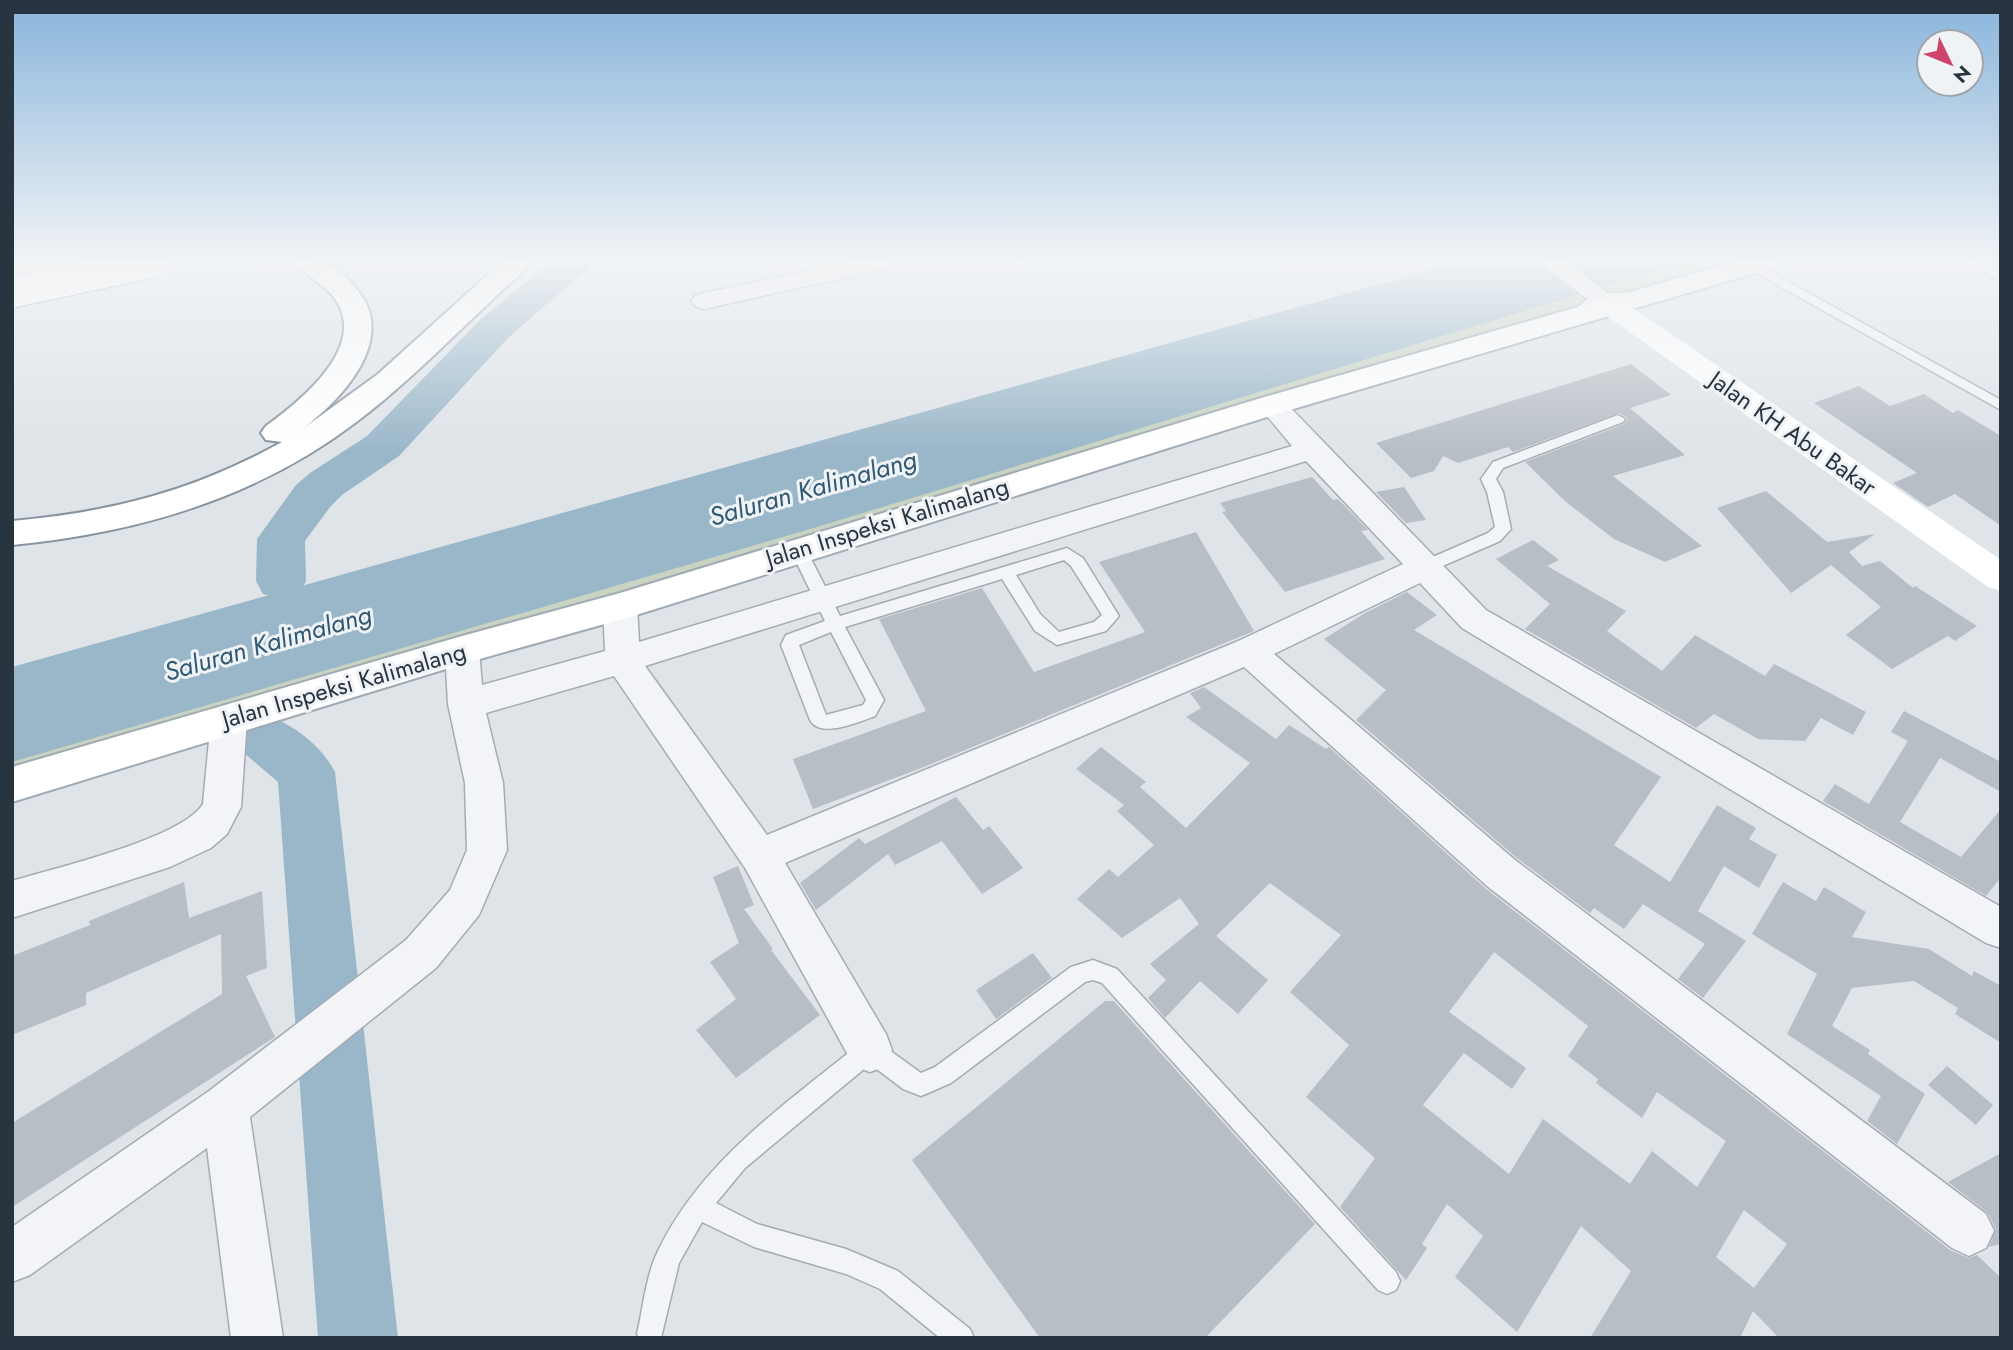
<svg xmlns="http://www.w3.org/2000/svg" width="2013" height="1350" viewBox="0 0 2013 1350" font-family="Jost,sans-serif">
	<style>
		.green { fill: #c8d3c1 }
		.water { fill: #9ab7c9 }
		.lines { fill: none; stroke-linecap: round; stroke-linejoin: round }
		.river { fill: #9ab7c9; fill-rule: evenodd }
		.building { fill: #b7bec5; fill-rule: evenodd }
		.lane-casing { stroke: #a4acb3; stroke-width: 3 }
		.street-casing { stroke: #a4acb3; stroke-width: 3 }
		.primary-casing { stroke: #9faab4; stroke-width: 4 }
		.highway-casing { stroke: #87949f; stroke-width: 4 }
		.lane { fill: #f2f4f7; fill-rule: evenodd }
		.street { fill: #f2f4f7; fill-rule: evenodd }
		.secondary { fill: #fff; fill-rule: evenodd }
		.primary { fill: #fff; fill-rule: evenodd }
		.highway { fill: #fff; fill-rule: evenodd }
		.highway-bridge-casing { stroke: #87949f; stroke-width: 33; stroke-linecap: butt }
		.highway-bridge { stroke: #fff; stroke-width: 31 }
		.labels { text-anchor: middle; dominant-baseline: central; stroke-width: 6; stroke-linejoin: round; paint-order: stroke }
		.street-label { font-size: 24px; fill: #283440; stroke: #eff3f6 }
		.water-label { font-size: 26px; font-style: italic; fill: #325974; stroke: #eff3f6 }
	</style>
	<rect width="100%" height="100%" fill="#dfe4e9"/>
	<!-- green -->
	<path class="green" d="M1685,262H1764L12,785V761Z"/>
	<!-- water -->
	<path class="water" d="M1459,262H1685L817,527L12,762V667Z"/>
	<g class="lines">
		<!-- river -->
		<path class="river" d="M550,262H592L586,270L508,338L399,456L342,495L330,507L305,541L306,581L299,594L281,599L263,594L256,581L257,539L296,485L310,473L367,436L480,320Z
			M264,714C293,724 321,745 335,772L398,1338H318L278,782L244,753L236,737L244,721Z"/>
	</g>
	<!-- building -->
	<path class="building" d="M1631,364L1671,395L1630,408L1685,455L1613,476L1702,546L1665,562L1614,539L1566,502L1525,462L1624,424L1628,418L1619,413L1513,452L1508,447L1458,463L1443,456L1434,471L1411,478L1376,443Z
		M1859,386L1890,406L1924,394L1953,413L1958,410L2001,436V526L1955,494L1928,507L1893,483L1917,473L1814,403Z
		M1312,477L1333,500L1338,499L1368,530L1361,531L1385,559L1285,592L1222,512L1226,511L1220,503Z
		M1404,487L1426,520L1406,523L1376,492Z
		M1766,491L1827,542L1875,534L1849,552L1862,566L1880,561L1913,588L1915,586L1977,626L1955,641L1948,636L1892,669L1846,635L1881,607L1831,565L1791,593L1717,508Z
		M1196,532L1254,631L924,767L813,809L793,759L926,711L879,619L982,588L1034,672L1145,632L1099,562Z
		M1533,540L1559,560L1547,566L1626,611L1607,631L1662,671L1695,635L1765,676L1774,664L1866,712L1853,735L1821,718L1805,741L1758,739L1714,714L1696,728L1525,629L1550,604L1496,559Z
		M1407,592L1437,615L1414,630L1661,777L1614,845L1670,882L1717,805L1756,828L1749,839L1777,855L1759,888L1724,866L1698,911L1746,941L1703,998L1678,979L1705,944L1643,904L1624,929L1594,908L1590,913L1517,858L1356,720L1386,690L1324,639L1365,613Z
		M1204,687L1276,739L1289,725L1326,749L1329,747L1485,888L1950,1250L1968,1258L1977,1255L2001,1278V1338H1779L1753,1311L1740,1338H1590L1631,1271L1581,1226L1517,1332L1455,1277L1483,1236L1447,1204L1422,1244L1427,1248L1406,1280L1340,1207L1375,1158L1306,1097L1349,1045L1290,992L1341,935L1270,883L1216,936L1268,980L1238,1014L1200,981L1165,1018L1148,998L1166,980L1150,964L1199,924L1180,898L1122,938L1077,899L1109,869L1118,877L1154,845L1117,811L1124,805L1076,769L1101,747L1146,782L1140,787L1186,828L1250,763L1186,717L1201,708L1190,693ZM1494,952L1588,1026L1568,1056L1598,1079L1596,1083L1642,1118L1657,1092L1726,1141L1697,1187L1652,1151L1630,1184L1543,1119L1509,1174L1423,1105L1464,1053L1512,1089L1526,1068L1449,1012ZM1744,1210L1787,1244L1754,1288L1716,1257Z
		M1904,711L2001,762V792L1940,758L1900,822L1961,857L2001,809V877L1986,896L1823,801L1835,784L1869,804L1908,741L1891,732Z
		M956,797L983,830L989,826L1023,868L982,894L942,841L895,865L888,854L816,910L800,883L859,838L865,844Z
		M738,866L754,905L744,909L773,949L771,950L820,1015L736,1078L696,1030L736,999L710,962L739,943L713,877Z
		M184,882L189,918L262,891L267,968L246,976L275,1037L12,1207V1123L222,994L221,934L86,993V1005L12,1035V956L90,925L89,921Z
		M1783,882L1816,901L1824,887L1866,912L1852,937L1929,949L1972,976L1974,971L2001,986V1043L1955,1014L1958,1008L1914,981L1852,988L1832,1026L1870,1050L1868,1054L1925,1094L1897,1144L1867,1121L1881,1096L1787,1034L1817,974L1752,934Z
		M1033,953L1052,978L996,1019L976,990Z
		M1105,1001H1114L1129,1018L1315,1224L1205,1338H1040L912,1160Z
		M1947,1066L1993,1105L1976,1125L1928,1085Z
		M2001,1153V1244L1989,1247L1996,1230L1988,1213L1948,1182Z"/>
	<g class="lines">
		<defs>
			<path id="lane" d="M1753,262L2001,400V410L1749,269L1747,266Z
				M1966,262H1981L2001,273V282Z
				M1640,292L1646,296L1644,299L1601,300L1576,321H1566L1565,318L1594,293Z
				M1618,415L1625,419L1623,422L1503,468L1496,479L1503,492L1511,529L1500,541L1431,571H1419L1417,567L1419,563L1488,533L1495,527L1487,492L1481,479L1493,462Z
				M798,543L806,549L840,616L1067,548L1083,558L1119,616L1106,631L1057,645L1035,631L1002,579L845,627L884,700L875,716C859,722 820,739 810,720L781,645L786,635L825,621L790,549ZM1064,560L1071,566L1102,615L1094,622L1059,632L1040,614L1016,575ZM831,632L866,700L863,705L826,715L799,645Z
				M1093,960L1117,969L1396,1272L1400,1281L1396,1290L1387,1294L1378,1290L1102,983L1093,980L1085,982L951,1083L921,1096L903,1089L870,1064L745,1168L716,1203L757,1224L846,1249L898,1271L970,1329L974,1338H940L880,1289L846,1274L754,1247L702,1222L679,1263L661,1338H639L637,1334C643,1308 646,1275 658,1251C702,1160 786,1104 862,1042L870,1039L878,1042L921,1073L935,1067L1071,967Z"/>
			<path id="street" d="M850,262H895L892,267L883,269L704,309L695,306L691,301L695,296L704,293Z
				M1539,262H1567L1626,307L1622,312L1613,315L1604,312Z
				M1272,396L1282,399L1486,610L2001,907V948L1986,943L1462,628L1420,583L1274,654L1515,860L1986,1214L1994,1231L1986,1248L1969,1256L1952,1248L1487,886L1244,667L785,863L886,1034L892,1050L886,1066L870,1072L854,1066L745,868L614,676L486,713L503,783L507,850L479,915L436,968L250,1117L283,1338H231L207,1148L30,1275L12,1282V1227L209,1091L406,940L450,890L467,850L465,783L448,704L445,650L450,641L462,637L474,641L479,650L482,685L605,651L603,606L608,597L620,594L632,597L637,606L639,642L1292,446L1258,405L1262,399ZM1306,461L1403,564L1236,642L767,835L645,666Z
				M229,705L242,709L247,719L241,807L227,834L211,848L170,867L12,918V881C55,868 181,839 203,804L211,719L216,709Z"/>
			<path id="primary" d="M1734,262H1776L1772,268L1283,412L633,616L462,664L12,802V767L462,636L620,593L1261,398Z"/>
			<path id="highway" d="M72,262L68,268L12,279V263Z
				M295,262C324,262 337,263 355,287C359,293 365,299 367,305C387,353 336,404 301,430L378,374L502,262H532C526,271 517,277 509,284C491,301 473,318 455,335C424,365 393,394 359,420C258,498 138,533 12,545V521C112,512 194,491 282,442L266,440L261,433L266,426C299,402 366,349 337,302C327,284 306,278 295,262Z"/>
		</defs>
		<!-- lane casing -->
		<use href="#lane" class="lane-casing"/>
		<!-- street casing -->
		<use href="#street" class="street-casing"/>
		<!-- primary casing -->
		<use href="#primary" class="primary-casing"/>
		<!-- highway casing -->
		<use href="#highway" class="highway-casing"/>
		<!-- lane -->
		<use href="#lane" class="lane"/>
		<!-- street -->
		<use href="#street" class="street"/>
		<!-- secondary -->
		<path class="secondary" d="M1613,299L1623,301L2001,560V591L1988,587L1603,313L1599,307L1603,301Z"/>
		<!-- primary -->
		<use href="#primary" class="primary"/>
		<!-- highway -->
		<use href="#highway" class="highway"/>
		<defs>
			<path id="highway-bridge" d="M12,292L152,262"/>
		</defs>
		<!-- highway-bridge casing -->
		<use href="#highway-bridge" class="highway-bridge-casing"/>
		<!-- highway-bridge -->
		<use href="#highway-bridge" class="highway-bridge"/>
	</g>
	<!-- sky -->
	<linearGradient id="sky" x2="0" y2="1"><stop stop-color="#89b5dc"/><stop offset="0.58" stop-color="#f1f3f5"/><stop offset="1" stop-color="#f1f3f5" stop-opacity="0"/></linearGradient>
	<rect width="2013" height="451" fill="url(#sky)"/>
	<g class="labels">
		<!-- street labels -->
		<g class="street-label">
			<text transform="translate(1793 433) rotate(35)">Jalan KH Abu Bakar</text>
			<text transform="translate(887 522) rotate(-17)">Jalan Inspeksi Kalimalang</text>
			<text transform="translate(344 685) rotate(-16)">Jalan Inspeksi Kalimalang</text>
		</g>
		<!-- water labels -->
		<g class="water-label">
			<text transform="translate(813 488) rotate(-16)">Saluran Kalimalang</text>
			<text transform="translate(268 643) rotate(-16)">Saluran Kalimalang</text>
		</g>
	</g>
	<!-- border -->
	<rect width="2013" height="1350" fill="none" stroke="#283440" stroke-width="28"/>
	<!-- north arrow -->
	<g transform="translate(1950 63) rotate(133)"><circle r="33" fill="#eff3f6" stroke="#9fa7ad" stroke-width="2"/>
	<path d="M0-5L12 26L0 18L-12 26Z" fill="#ce446c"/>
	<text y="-10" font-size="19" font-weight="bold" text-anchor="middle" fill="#283440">N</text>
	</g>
</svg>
